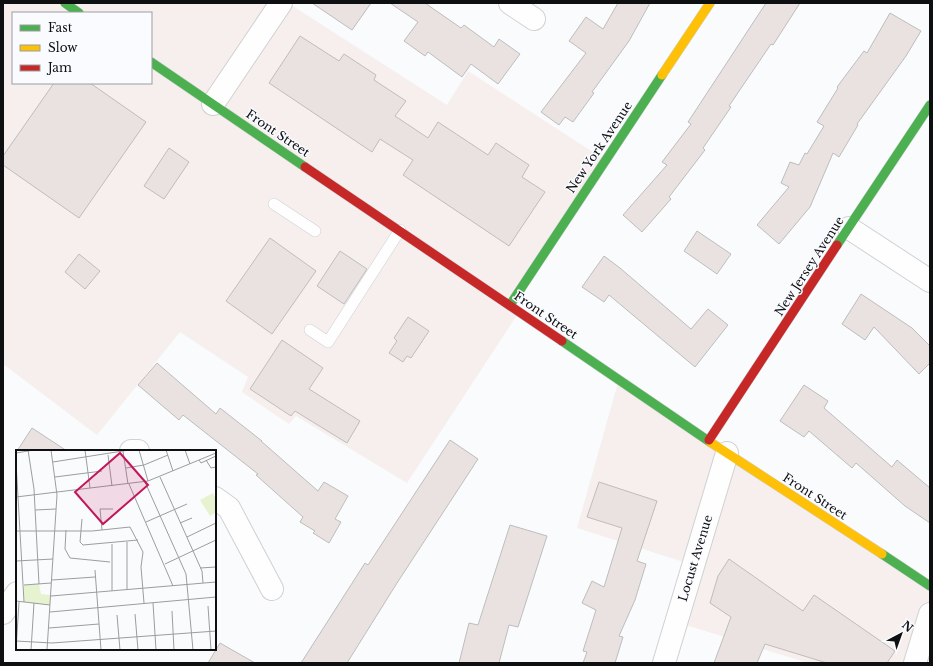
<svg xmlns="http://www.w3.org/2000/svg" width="933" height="666" viewBox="0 0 933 666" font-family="'Libre Baskerville',serif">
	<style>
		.commercial { fill: #f6efed; fill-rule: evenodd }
		.building { fill: #e9e2e0; stroke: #bebdbe }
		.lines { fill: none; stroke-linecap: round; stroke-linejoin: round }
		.lane-casing { stroke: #d0d1d3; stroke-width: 12 }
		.street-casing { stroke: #d0d1d3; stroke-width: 24 }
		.fast-casing { stroke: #d0d1d3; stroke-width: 10 }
		.slow-casing { stroke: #d0d1d3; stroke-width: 10 }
		.jam-casing { stroke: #d0d1d3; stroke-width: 10 }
		.lane { stroke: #fefeff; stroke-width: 11 }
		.street { stroke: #fefeff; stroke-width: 22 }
		.fast { stroke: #4caf50; stroke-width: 9 }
		.slow { stroke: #ffc107; stroke-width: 9 }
		.jam { stroke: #c62828; stroke-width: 9 }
		.labels { text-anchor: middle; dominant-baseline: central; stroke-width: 3; stroke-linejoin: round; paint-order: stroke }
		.street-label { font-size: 12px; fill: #0e0f11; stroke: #f9fbfe }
		.inset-road { fill: none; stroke: #9c9d9f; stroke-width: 1 }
		.view { fill: #c2185b; fill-opacity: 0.15; stroke: #c2185b; stroke-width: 2 }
		.inset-edge { fill: none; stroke: #0e0f11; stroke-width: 2 }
	</style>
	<rect width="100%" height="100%" fill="#fafbfd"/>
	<!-- commercial -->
	<path class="commercial" d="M3,3H288L447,105L468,71L605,160L510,305L930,586V663H808L676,622L693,565L577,528L619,379L519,312L407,483L296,416L289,424L242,392L248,377L180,332L97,435L3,364ZM13,13H151V83H13Z"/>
	<!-- building -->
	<path class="building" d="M312,3H371L352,30Z
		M390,3H425L461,28L464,25L494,47L499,39L520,54L498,84L471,64L462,77L428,52L425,56L404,41L418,22Z
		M618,3H650L629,41L592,92L594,93L573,122L565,117L559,125L541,112L586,53L569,41L586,17L603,29Z
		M766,3H800L773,45L771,44L729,106L731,107L703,148L705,150L669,197L671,199L642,232L623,215L667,165L662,162L691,124L688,122Z
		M890,13L921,31L906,56L857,124L858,125L839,157L833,153L810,207L779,244L757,225L789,187L781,183L790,162L799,165L805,153L807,154L824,126L817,122L838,88L837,87L864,51L867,53Z
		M300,36L339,61L344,54L376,75L374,80L406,101L395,116L428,138L438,122L488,155L496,143L529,165L522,177L545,192L509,246L403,175L413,160L380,139L372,152L269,83Z
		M54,83H90L146,122L79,218L3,165V156Z
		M169,148L189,162L164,199L144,186Z
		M697,231L731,254L717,274L684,251Z
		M270,238L316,271L272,334L226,301Z
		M340,251L367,269L344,304L317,286Z
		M79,254L100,271L85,289L65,272Z
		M604,256L620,268L691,329L708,309L728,325L695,367L609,295L604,302L582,287Z
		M861,294L912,328L930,346V363L919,374L874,327L865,340L842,324Z
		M408,317L429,331L411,358L407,356L403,362L389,353L397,341L394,338Z
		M282,340L323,368L309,389L360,421L347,443L295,411L291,416L250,389Z
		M157,363L216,414L220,408L262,441H261L318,491L324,482L348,496L335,519L341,522L329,543L313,533L315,531L300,522L303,517L256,475L258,474L183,415L179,420L138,385Z
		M804,385L828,401L824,408L892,467L897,460L930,488V523L905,506L856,463L852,468L809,431L804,437L780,421Z
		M32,428L67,451H17Z
		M450,440L478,459L397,583L347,663H301L365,563L368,565Z
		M599,482L657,501L637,561L646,564L635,600L619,636L623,637L615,663H583L587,652L583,651L596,610L582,603L592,581L604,587L622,528L587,517Z
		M510,525L547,536L518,627L509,625L499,663H459L469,623L478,625Z
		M729,559L803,611L814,595L895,651L887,663H827L765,644L757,663H714L731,617L710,603L718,576Z
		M220,643L255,663H208Z"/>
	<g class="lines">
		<defs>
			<path id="lane" d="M274,204L315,231
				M310,330L328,342L400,230"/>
			<path id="street" d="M510,3L534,19
				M213,104L281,3
				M849,228L930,281
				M131,451H138
				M215,498L229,508L272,589
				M3,613L17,593
				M664,663L727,453
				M915,663L930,614"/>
			<path id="fast" d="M65,3L79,13
				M151,62L305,167
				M837,245L930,105
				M510,305L662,75
				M562,341L710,442
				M882,554L930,586"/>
			<path id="slow" d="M662,75L710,3
				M710,442L882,554"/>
			<path id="jam" d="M305,167L562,341
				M709,440L837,245"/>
		</defs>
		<!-- lane casing -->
		<use href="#lane" class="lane-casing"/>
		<!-- street casing -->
		<use href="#street" class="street-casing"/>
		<!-- fast casing -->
		<use href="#fast" class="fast-casing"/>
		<!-- slow casing -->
		<use href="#slow" class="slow-casing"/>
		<!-- jam casing -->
		<use href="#jam" class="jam-casing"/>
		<!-- lane -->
		<use href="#lane" class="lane"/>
		<!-- street -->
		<use href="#street" class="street"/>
		<!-- fast -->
		<use href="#fast" class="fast"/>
		<!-- slow -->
		<use href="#slow" class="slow"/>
		<!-- jam -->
		<use href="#jam" class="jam"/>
	</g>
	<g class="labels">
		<!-- street labels -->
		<g class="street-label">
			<text transform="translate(278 133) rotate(34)">Front Street</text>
			<text transform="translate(599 147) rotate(-56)">New York Avenue</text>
			<text transform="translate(809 266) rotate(-57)">New Jersey Avenue</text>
			<text transform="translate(546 315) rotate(34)">Front Street</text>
			<text transform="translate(815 496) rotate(33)">Front Street</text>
			<text transform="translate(695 558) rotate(-73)">Locust Avenue</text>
		</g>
	</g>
	<!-- overview -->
	<g transform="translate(16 450)">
		<rect width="200" height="200" fill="#fafbfd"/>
		<path d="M197,43L200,49V62L194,66L184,50ZM23,134L25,144L35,145L34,155L8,152V135Z" fill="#e7f3d0"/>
		<path class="inset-road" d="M12,0L18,39L23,134M69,0L74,38M123,0L132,31M150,0L157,21M169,0L174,14M107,1L112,34M0,3L18,0M92,5L96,36M183,10L185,13L200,6M190,10L195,18L200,17M0,12L8,152M37,12L113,0M110,18L128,15L152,5M39,27L86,21M144,27L186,121L187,133M129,32L170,124L177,200M113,34L157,136M0,47L132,31L200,3M19,60L40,59M66,69L64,92L67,95L122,90M130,72L171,54M164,73L176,68M50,80L49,99L54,108L94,112M86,80L84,59H97M0,81H76L114,77L127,102L125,117L128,153M171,87L200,73M111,92V140M96,94V141M0,111L37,109M149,114L200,90M184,118L200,117M79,120L85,200M36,130L79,127M8,135L35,133M35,146L200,132M0,151L34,155M137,153L140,200M192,156L195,200M156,161L158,200M34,162L200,147M119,164L122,200M101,165L104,200M33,178L83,174M0,191L36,193L200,181M0,200L3,152M15,200L18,153M31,200L41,45L35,0"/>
		<path class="view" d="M104,3L132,35L87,74L59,42Z"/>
		<rect width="200" height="200" class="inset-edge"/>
	</g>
	<!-- border -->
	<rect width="933" height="666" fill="none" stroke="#0e0f11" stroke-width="8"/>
	<!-- legend -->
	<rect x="12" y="12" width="140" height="72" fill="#f9fbfe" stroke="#9b9d9f"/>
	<rect x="20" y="25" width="20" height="6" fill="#4caf50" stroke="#9b9d9f"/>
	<text x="48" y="32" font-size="12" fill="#0e0f11">Fast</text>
	<rect x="20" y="45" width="20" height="6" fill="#ffc107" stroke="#9b9d9f"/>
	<text x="48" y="52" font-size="12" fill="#0e0f11">Slow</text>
	<rect x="20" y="65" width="20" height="6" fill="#c62828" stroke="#9b9d9f"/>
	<text x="48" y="72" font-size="12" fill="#0e0f11">Jam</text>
	<!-- north arrow -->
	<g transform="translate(901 634) rotate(41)" stroke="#f9fbfe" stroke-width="3" paint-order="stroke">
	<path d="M0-3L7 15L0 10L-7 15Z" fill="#0e0f11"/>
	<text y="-6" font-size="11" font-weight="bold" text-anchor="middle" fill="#0e0f11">N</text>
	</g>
</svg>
